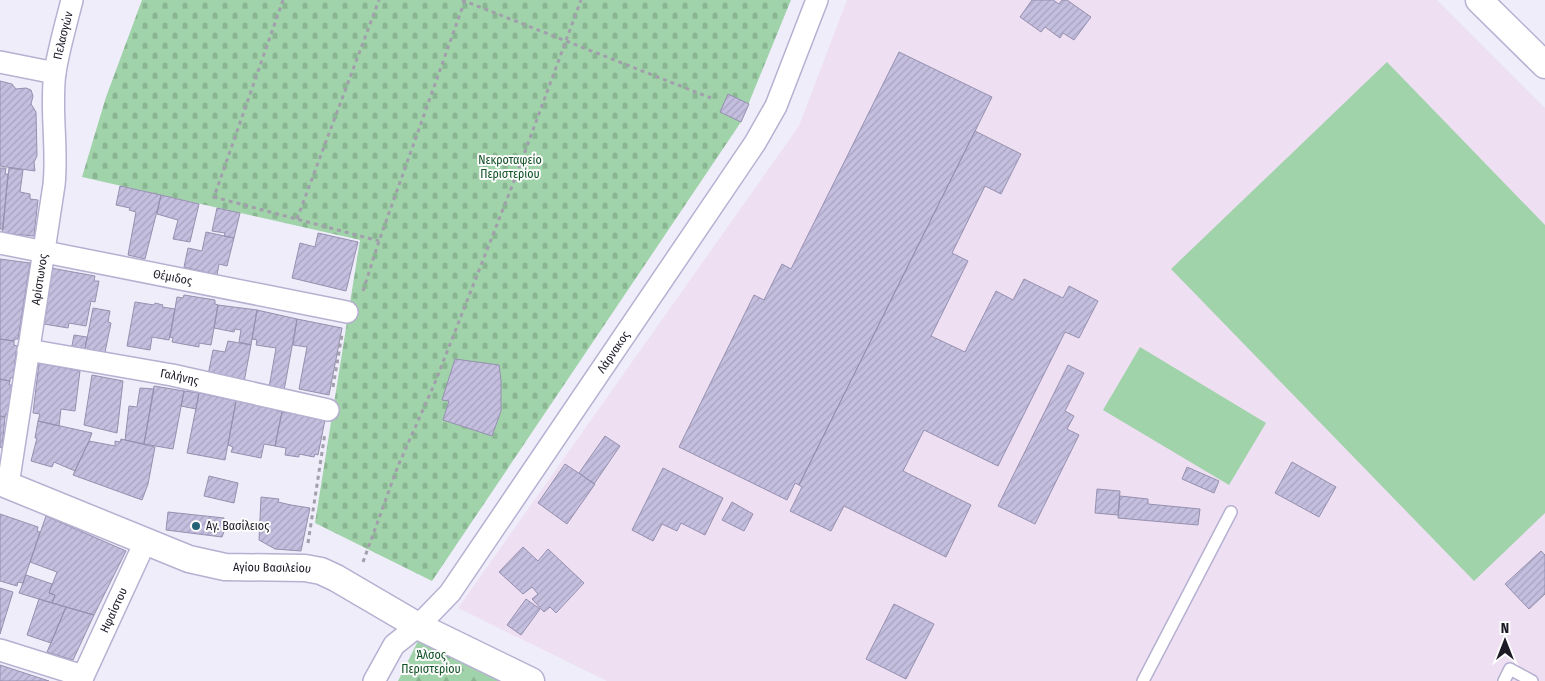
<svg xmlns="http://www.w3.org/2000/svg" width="1545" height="681" viewBox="0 0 1545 681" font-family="'Fira Sans Condensed',sans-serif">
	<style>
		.industrial { fill: #eedff2 }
		.forest { fill: url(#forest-firs) }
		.cemetery { fill: url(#cemetery-stones) }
		.pitch { fill: #a1d3aa }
		.building { fill: url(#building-hatch); stroke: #9690af }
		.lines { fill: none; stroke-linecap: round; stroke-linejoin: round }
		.service-casing { stroke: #b6b0d1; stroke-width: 14 }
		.minor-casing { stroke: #b6b0d1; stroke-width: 24 }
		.tertiary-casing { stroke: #b6b0d1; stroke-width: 29 }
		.path { stroke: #a29fac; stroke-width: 3; stroke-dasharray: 4 4; stroke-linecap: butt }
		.service { stroke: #fff; stroke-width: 11 }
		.minor { stroke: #fff; stroke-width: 21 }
		.tertiary { stroke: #fff; stroke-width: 26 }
		.poi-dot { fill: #226177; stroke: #fcfcfc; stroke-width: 2 }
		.labels { text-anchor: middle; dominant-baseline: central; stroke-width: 4; stroke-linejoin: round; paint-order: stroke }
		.street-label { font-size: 12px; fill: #1d1a26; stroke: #fcfcfc }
		.park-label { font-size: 12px; fill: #115226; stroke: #fcfcfc }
		.poi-label { font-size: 12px; fill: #1d1a26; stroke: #fcfcfc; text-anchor: start }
	</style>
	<defs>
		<pattern id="forest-firs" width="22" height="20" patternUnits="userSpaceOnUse" patternTransform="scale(1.25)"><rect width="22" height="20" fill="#a1d3aa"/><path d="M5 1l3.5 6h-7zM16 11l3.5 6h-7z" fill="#8ab592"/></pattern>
		<pattern id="cemetery-stones" width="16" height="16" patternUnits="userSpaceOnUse" patternTransform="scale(1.25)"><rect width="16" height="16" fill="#a1d3aa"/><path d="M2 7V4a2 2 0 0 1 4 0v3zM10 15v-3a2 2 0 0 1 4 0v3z" fill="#8ab592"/></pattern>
		<pattern id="building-hatch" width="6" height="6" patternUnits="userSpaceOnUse" patternTransform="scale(1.25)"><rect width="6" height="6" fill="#c4bedf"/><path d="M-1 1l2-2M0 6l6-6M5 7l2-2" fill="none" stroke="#a8a3bf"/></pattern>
	</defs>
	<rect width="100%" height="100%" fill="#efedfa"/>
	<!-- industrial -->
	<path class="industrial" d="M847,0H1437L1545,108V681H607L458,608L799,126Z"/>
	<!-- forest -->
	<path class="forest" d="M421,635L514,681H398Z"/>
	<!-- cemetery -->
	<path class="cemetery" d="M142,0H791L741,122L432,581L315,523L360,240L82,177L106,97Z"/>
	<!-- pitch -->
	<path class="pitch" d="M1387,62L1545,225V513L1474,581L1171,269Z
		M1140,347L1266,423L1229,485L1103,410Z"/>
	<!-- building -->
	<path class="building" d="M1032,0H1053L1059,4L1062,0H1067L1091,17L1074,40L1063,33L1060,38L1045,27L1041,32L1020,17Z
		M899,52L992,97L799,485L795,483L787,500L679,447L754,295L764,300L782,264L791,269Z
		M0,81L12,84L16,89L26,88L31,90L33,96L31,104L36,112L37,156L34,162L35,171L0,166Z
		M728,94L749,104L741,122L720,112Z
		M975,131L1021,154L1001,194L985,186L952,253L968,261L931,336L965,352L996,291L1013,300L1024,279L1063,298L1069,286L1098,301L1079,338L1065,332L998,466L924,430L903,471L971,505L946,557L844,506L831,531L790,511L802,487L799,485Z
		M0,168H6L5,174H8L3,229H0Z
		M9,168L23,170L20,192L30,194V199L38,200L34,236L2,233Z
		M120,186L161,195L145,259L128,255L136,212L129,210L130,208L116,205Z
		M161,195L199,204L190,242L173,239L178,220L157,214Z
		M217,208L240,213L234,238L224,236L225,233L212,231Z
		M206,232L234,238L227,266L219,264L217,275L184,267L188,248L202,251Z
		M318,233L358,242L346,291L292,278L300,243L315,247Z
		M0,259L30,263L18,339H15L14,341L0,339Z
		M51,268L95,276L94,281H99L95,302L91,301L86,326L69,323L68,328L44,324L47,307H44Z
		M184,295L215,300V304L218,305L211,345L199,343V347L172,342L173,338L170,337L177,297L183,298Z
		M135,302L154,305L155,303L163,305L162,307L175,309L169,340L152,337L150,350L127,346Z
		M218,305L257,310L251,345L239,342L241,330L235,329L234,332L214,328Z
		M93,308L110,311L108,322L111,323L104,357L84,354Z
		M257,310L297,319L283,396L268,393L276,348L256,345L257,340L252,339Z
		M297,319L342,328L329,395L299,389L307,347L293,345Z
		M74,335L87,337L84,354L71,351Z
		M0,339L14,341V345L17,346L13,378H10V381L0,379Z
		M228,341L251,345L244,382L208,375L213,350L225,352Z
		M455,359L499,365L501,380V411L492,436L443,420L449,401L442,400Z
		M39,363L80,371L75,411L61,409L59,426L38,421L40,414L33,413Z
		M1068,365L1084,373L1065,411L1074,416L1067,429L1079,435L1035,524L998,506Z
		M92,375L123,381L117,433L84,425Z
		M0,379L10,381L9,385H12L8,415L6,414L5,417L0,416Z
		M154,386L184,391L173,449L144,444Z
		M140,388L154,389L144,444L125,440L129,406L137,407Z
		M184,391L199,393L196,409L181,406Z
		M199,393L236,401L225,460L187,453Z
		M236,401L277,408V411L282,412L275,446L264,444L261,458L231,452L233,447L228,445Z
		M287,411L325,420L318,455L315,454L314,457L299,454V457L285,455L286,448L275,446L282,412L287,413Z
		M0,416L5,417L2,448L0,447Z
		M38,421L92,433L89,441L75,471L54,462L52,467L31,461L37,438H35Z
		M605,436L620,446L594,484L579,473Z
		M121,439L155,447L148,484L142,500L73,475L89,441L115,446V441L120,442Z
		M1292,462L1336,487L1319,517L1275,493Z
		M565,464L595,484L567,524L538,503Z
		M1187,467L1219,481L1214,493L1182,479Z
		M663,468L723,498L705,535L681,523L677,531L662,524L653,541L632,530Z
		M209,476L238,483L234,503L204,496Z
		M1097,489L1120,491L1118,515L1095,513Z
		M1120,496L1148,499V504L1200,509L1198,525L1118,518Z
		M261,497L279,499L278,502L291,505L310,508L301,551L275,549L259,540Z
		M732,502L753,514L744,531L722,520Z
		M168,512L224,518V524L225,529L222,537L166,530Z
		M0,514L38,527L37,531L40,532L23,583L18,582L17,586L0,581Z
		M46,516L126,551L94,615L52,603L55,595L49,593L57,572L30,562Z
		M523,547L538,561L548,549L584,583L556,613L550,607L544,612L532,599L538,594L532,587L523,594L499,572Z
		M1541,551L1545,555V594L1529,609L1505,584Z
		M26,575L52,584L49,593L55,595L52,603L19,593Z
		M0,588L13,592L0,634Z
		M39,599L66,607L51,643L27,635Z
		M526,599L540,609L521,635L507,625Z
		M894,604L934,624L906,679L866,659Z
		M66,607L94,615L73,660L47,652Z
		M0,665L49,681H0Z"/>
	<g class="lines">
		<defs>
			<path id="service" d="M1143,681L1231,512
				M1504,681L1510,669L1532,681"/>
			<g id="minor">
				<path d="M0,62L55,73"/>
				<path id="s1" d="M0,243L347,312"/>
				<path id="s2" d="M28,350L172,375L328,410"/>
				<path id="s3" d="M8,485L54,185C58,148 50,109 55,72C59,48 66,24 72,0"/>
				<path d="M0,650L83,676"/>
				<path id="s4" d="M81,681L146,540"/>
				<path id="s5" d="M374,681L394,645L418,626L450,593L755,143L776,106L817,0"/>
			</g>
			<g id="tertiary">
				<path d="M1479,0L1545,65"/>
				<path id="s6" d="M0,482L189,559L225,567L305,568L321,571L336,578L418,626L531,681"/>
			</g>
		</defs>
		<!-- service casing -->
		<use href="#service" class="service-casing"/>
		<!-- minor casing -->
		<use href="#minor" class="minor-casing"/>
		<!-- tertiary casing -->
		<use href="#tertiary" class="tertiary-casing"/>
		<!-- path -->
		<path class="path" d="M283,0L214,197L379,241
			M462,0L711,98
			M297,219L379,0
			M363,291L379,241L465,0
			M333,387L342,334
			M308,543L325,433
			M363,562L398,466L434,385L516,176L581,0"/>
		<!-- service -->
		<use href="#service" class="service"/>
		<!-- minor -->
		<use href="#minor" class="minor"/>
		<!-- tertiary -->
		<use href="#tertiary" class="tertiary"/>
	</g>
	<!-- markers -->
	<circle class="poi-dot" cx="196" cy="526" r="5"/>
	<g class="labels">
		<!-- street labels -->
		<g class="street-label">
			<text stroke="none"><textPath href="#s3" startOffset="454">Πελασγών</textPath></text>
			<text stroke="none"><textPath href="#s1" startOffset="176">Θέμιδος</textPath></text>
			<text stroke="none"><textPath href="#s3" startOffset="208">Αρίστωνος</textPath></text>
			<text stroke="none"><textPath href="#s5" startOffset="409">Λάρνακος</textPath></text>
			<text stroke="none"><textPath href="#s2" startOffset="154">Γαλήνης</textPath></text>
			<text stroke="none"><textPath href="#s6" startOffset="288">Αγίου Βασιλείου</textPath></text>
			<text stroke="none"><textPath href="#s4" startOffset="78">Ηφαίστου</textPath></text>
		</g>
		<!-- park labels -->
		<g class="park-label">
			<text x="510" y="160">Νεκροταφείο<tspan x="510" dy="14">Περιστερίου</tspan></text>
			<text x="431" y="655">Άλσος<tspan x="431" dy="14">Περιστερίου</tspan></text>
		</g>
		<!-- poi labels -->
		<g class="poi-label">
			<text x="206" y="526">Αγ. Βασίλειος</text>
		</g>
	</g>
	<!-- north arrow -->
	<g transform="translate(1505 641)" stroke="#fcfcfc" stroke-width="4" paint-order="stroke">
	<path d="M0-4L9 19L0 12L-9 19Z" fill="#1d1a26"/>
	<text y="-8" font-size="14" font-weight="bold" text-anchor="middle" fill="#1d1a26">N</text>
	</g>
</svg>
